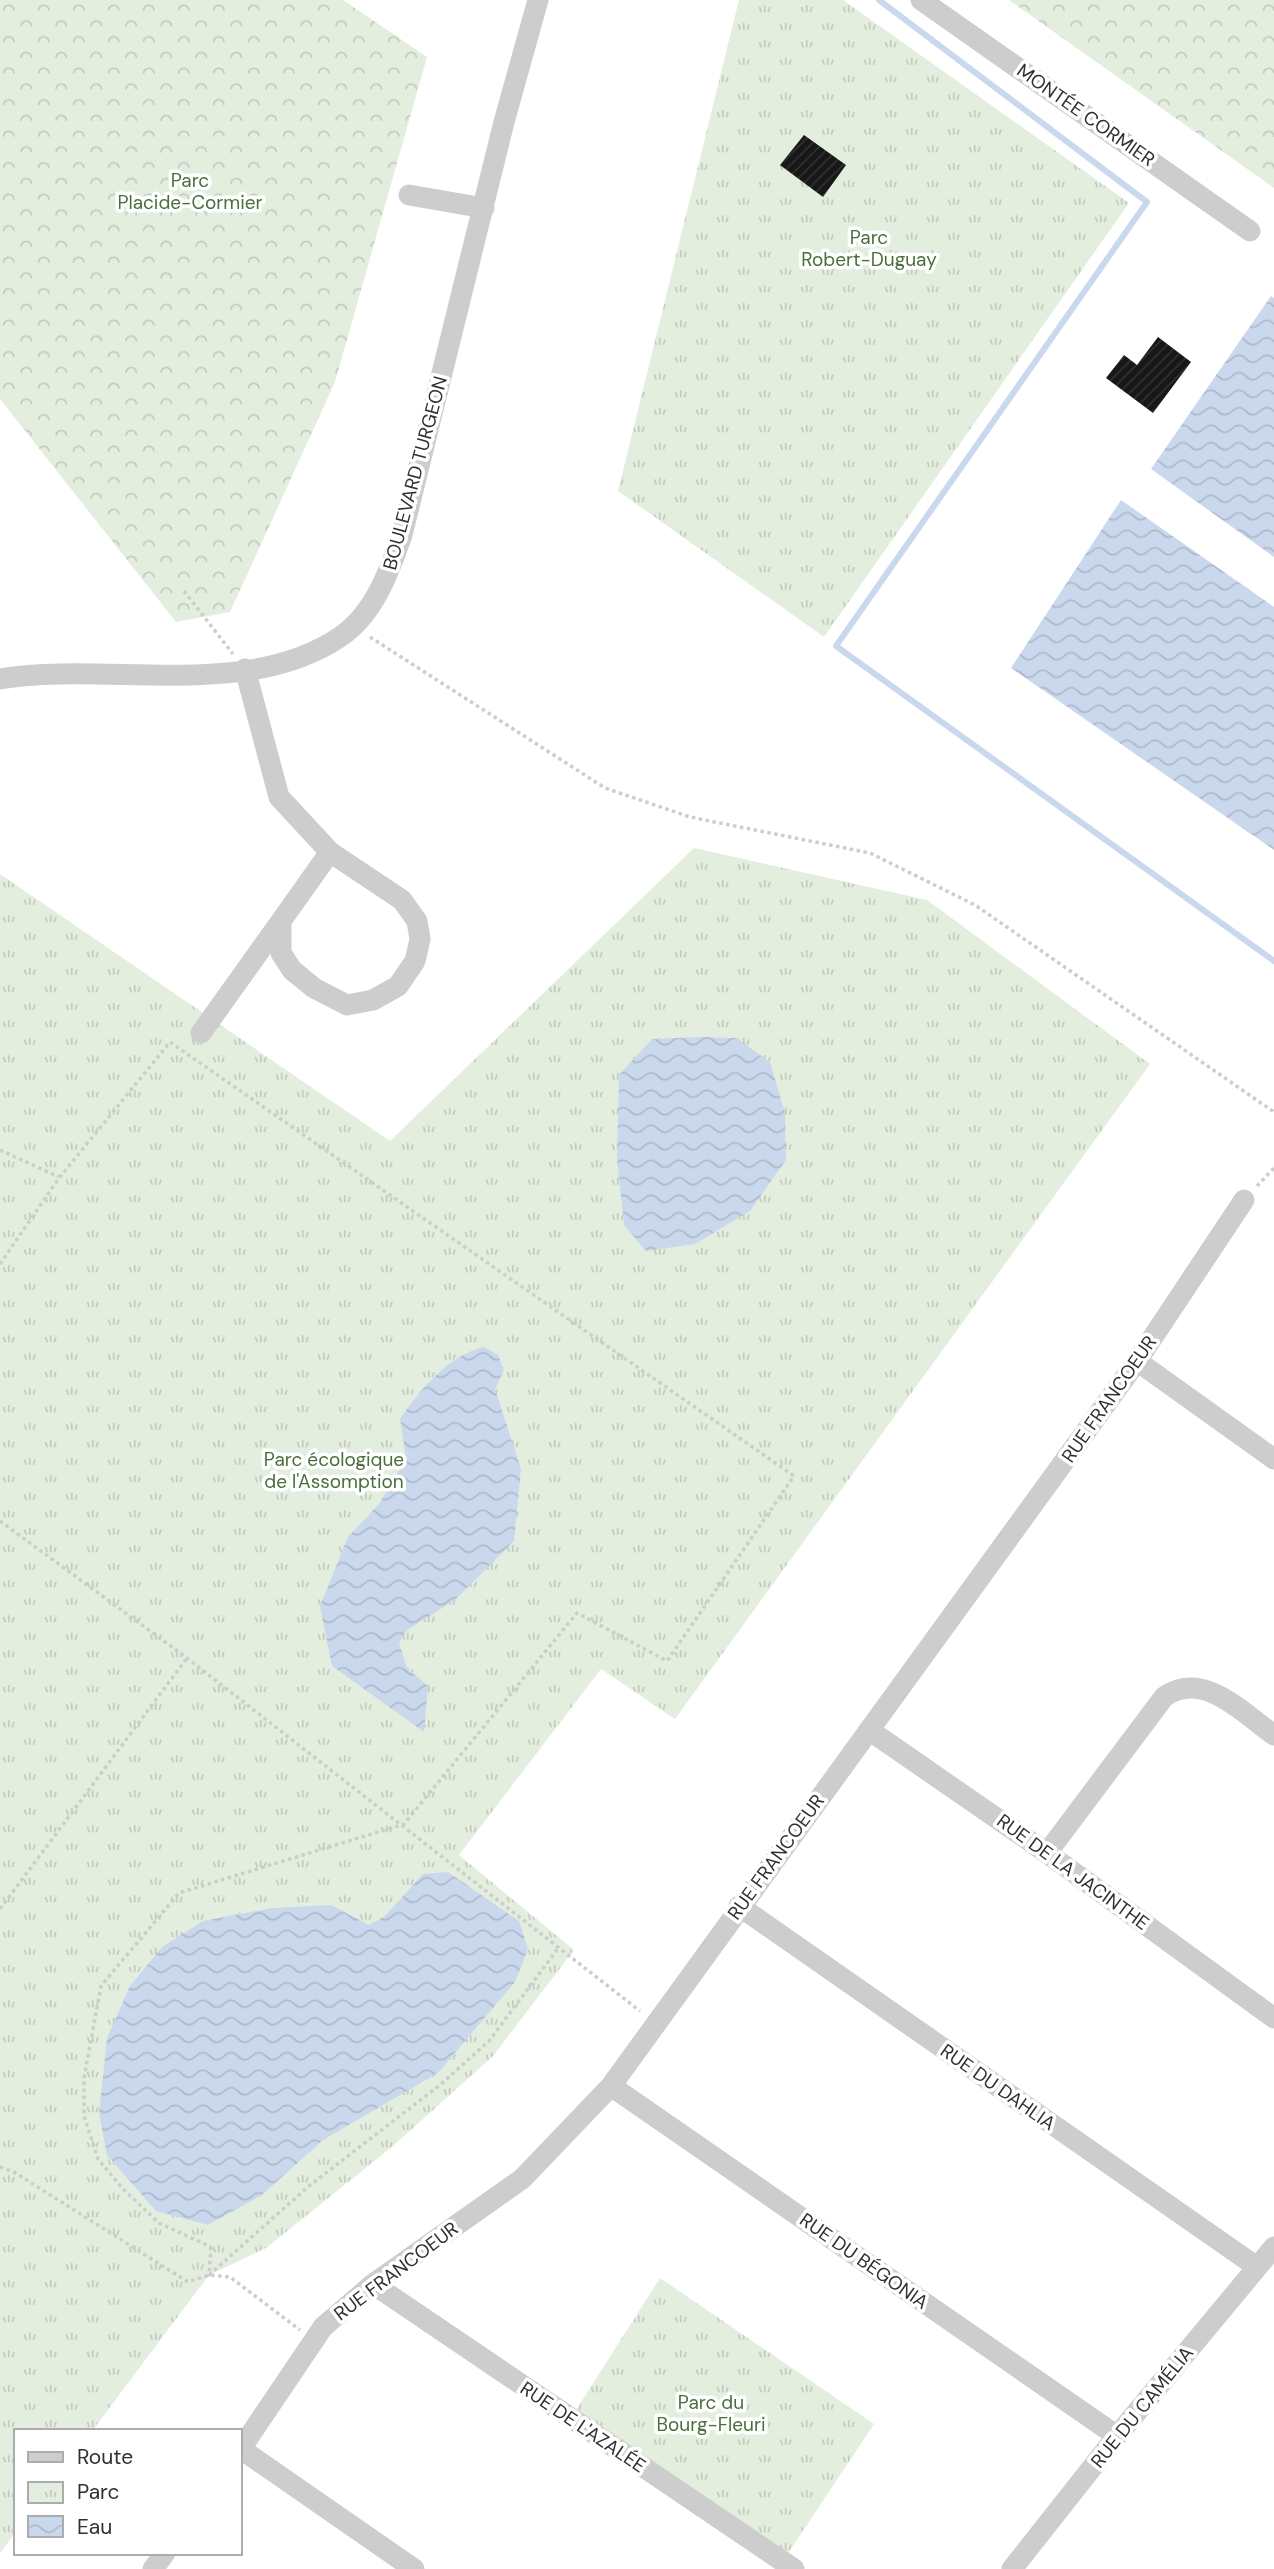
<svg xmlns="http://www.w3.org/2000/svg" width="1274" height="2569" viewBox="0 0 1274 2569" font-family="'DM Sans',sans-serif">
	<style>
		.forest { fill: url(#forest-crowns) }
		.park { fill: url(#park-tufts) }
		.water { fill: url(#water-waves) }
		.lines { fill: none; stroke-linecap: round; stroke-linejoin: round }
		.stream { stroke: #cad8ee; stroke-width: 6 }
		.building { fill: url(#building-hatch) }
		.path { stroke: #cdcdcd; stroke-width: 3.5; stroke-dasharray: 3.5 3.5; stroke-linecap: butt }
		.street { stroke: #cdcdcd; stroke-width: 21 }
		.labels { text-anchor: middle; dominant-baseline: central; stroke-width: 7; stroke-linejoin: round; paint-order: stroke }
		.street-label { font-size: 19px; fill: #303030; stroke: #fff }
		.park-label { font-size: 19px; fill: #496e3b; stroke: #fff }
	</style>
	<defs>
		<pattern id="forest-crowns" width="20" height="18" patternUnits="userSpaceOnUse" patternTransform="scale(1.75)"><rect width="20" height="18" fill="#e3eede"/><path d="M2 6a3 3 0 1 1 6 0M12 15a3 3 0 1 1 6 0" fill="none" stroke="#c3ccbf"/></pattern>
		<pattern id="park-tufts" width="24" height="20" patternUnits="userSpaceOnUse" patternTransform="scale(1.75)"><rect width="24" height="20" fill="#e3eede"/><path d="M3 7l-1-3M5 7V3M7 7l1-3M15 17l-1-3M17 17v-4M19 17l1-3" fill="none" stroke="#c3ccbf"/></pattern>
		<pattern id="water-waves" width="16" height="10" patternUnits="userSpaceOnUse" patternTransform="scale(1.75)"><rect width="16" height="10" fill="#cad8ee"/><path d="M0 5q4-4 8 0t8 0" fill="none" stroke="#aebacc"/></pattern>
		<pattern id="building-hatch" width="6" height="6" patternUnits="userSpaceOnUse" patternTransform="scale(1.75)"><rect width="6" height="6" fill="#171717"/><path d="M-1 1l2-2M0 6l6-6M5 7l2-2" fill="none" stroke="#303030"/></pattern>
	</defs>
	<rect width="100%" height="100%" fill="#fff"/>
	<!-- forest -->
	<path class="forest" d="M0,0H343L427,57L335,382L230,612L176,622L0,399Z
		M1009,0H1274V188Z"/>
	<!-- park -->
	<path class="park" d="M739,0H843L1129,203L824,637L618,491Z
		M694,848L927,900L1150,1064L675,1719L601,1669L459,1855L574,1950L493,2056L393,2146L266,2248L209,2275L92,2431H16V2532L0,2553V874L390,1141Z
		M660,2278L874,2424L783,2561L571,2418Z"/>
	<!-- water -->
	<path class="water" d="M1271,296L1274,298V557L1151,469Z
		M1121,500L1274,607V850L1011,668Z
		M701,1037L736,1038L770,1062L785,1113L786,1160L750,1211L695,1244L646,1251L624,1225L617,1159L619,1075L652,1039Z
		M484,1347L498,1355L504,1370L495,1389L521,1469L514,1541L455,1600L407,1630L399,1643L407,1668L428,1686L424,1732L332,1666L320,1606L348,1537L379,1504L406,1458L400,1419C420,1390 448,1355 484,1347Z
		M448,1872L519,1921L528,1949L515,1982L438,2073L323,2140L262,2195L208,2225L156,2211L107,2155L99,2113L107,2038L130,1986L162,1947L203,1921L272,1908L331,1905L369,1925L385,1916L423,1874Z"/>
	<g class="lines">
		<!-- stream -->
		<path class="stream" d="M879,0L1147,202L836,646L1274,961"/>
	</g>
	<!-- building -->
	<path class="building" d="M804,135L846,165L823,197L780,165Z
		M1158,337L1191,362L1153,413L1106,378L1124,355L1137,365Z"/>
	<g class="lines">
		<!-- path -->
		<path class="path" d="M184,591L233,654
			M370,637L605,788L690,817L870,853L975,905L1274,1112
			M0,1150L59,1177
			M1257,1186L1274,1168
			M0,1264L59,1178L170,1042L794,1476L667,1661L577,1613L404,1824L179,1893L101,1986L84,2078V2116L98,2159L123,2189L159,2223L211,2247
			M0,1521L187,1658L640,2011
			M0,1909L187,1658
			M0,2167L14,2172L188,2282L209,2275L230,2277L300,2330
			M211,2247L209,2275L309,2186L440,2085L489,2041L559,1947"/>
		<!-- street -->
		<path class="street" d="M921,0L1250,231
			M409,195L484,208
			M245,669L279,797L330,852L402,900L417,921L420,939L415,961L398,986L373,1000L347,1005L314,988L292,970L281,953V921L330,852
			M0,679C106,661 245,701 340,637C374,614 389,572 402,535L504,122L538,0
			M201,1033L281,921
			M1137,1361L1274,1459
			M869,1730L1047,1853L1274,2018
			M1047,1853L1164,1697C1202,1669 1243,1713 1274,1735
			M739,1906L1257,2267
			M611,2086L1117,2436
			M373,2284L794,2569
			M241,2449L414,2569
			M240,2450L323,2327L373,2284L522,2179L611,2086L1137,1361L1244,1200
			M153,2569L165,2553
			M1012,2569L1117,2436L1274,2247"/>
	</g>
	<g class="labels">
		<!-- street labels -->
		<g class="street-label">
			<text transform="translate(1086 115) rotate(35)">MONTÉE CORMIER</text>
			<text transform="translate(415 473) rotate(-75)">BOULEVARD TURGEON</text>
			<text transform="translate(1109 1399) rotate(-55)">RUE FRANCOEUR</text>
			<text transform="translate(776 1857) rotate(-54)">RUE FRANCOEUR</text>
			<text transform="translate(1073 1872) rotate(36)">RUE DE LA JACINTHE</text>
			<text transform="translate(998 2087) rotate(35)">RUE DU DAHLIA</text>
			<text transform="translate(864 2261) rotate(35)">RUE DU BÉGONIA</text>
			<text transform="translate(396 2271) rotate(-37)">RUE FRANCOEUR</text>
			<text transform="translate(1142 2407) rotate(-51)">RUE DU CAMÉLIA</text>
			<text transform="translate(583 2427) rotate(34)">RUE DE L'AZALÉE</text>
		</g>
		<!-- park labels -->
		<g class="park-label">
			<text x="190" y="180">Parc<tspan x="190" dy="22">Placide-Cormier</tspan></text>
			<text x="869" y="237">Parc<tspan x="869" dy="22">Robert-Duguay</tspan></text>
			<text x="334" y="1459">Parc écologique<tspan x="334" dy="22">de l'Assomption</tspan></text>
			<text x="711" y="2402">Parc du<tspan x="711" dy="22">Bourg-Fleuri</tspan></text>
		</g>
	</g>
	<!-- legend -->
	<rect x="14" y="2429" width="228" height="126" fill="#ffffff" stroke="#acacac" stroke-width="2"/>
	<rect x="28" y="2452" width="35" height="10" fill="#cdcdcd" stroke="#acacac" stroke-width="2"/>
	<text x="77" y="2464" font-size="21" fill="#303030">Route</text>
	<rect x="28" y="2482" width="35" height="21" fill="url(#park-tufts)" stroke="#acacac" stroke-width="2"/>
	<text x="77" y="2499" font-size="21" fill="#303030">Parc</text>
	<rect x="28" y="2516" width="35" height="21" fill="url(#water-waves)" stroke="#acacac" stroke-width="2"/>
	<text x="77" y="2534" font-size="21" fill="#303030">Eau</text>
</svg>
